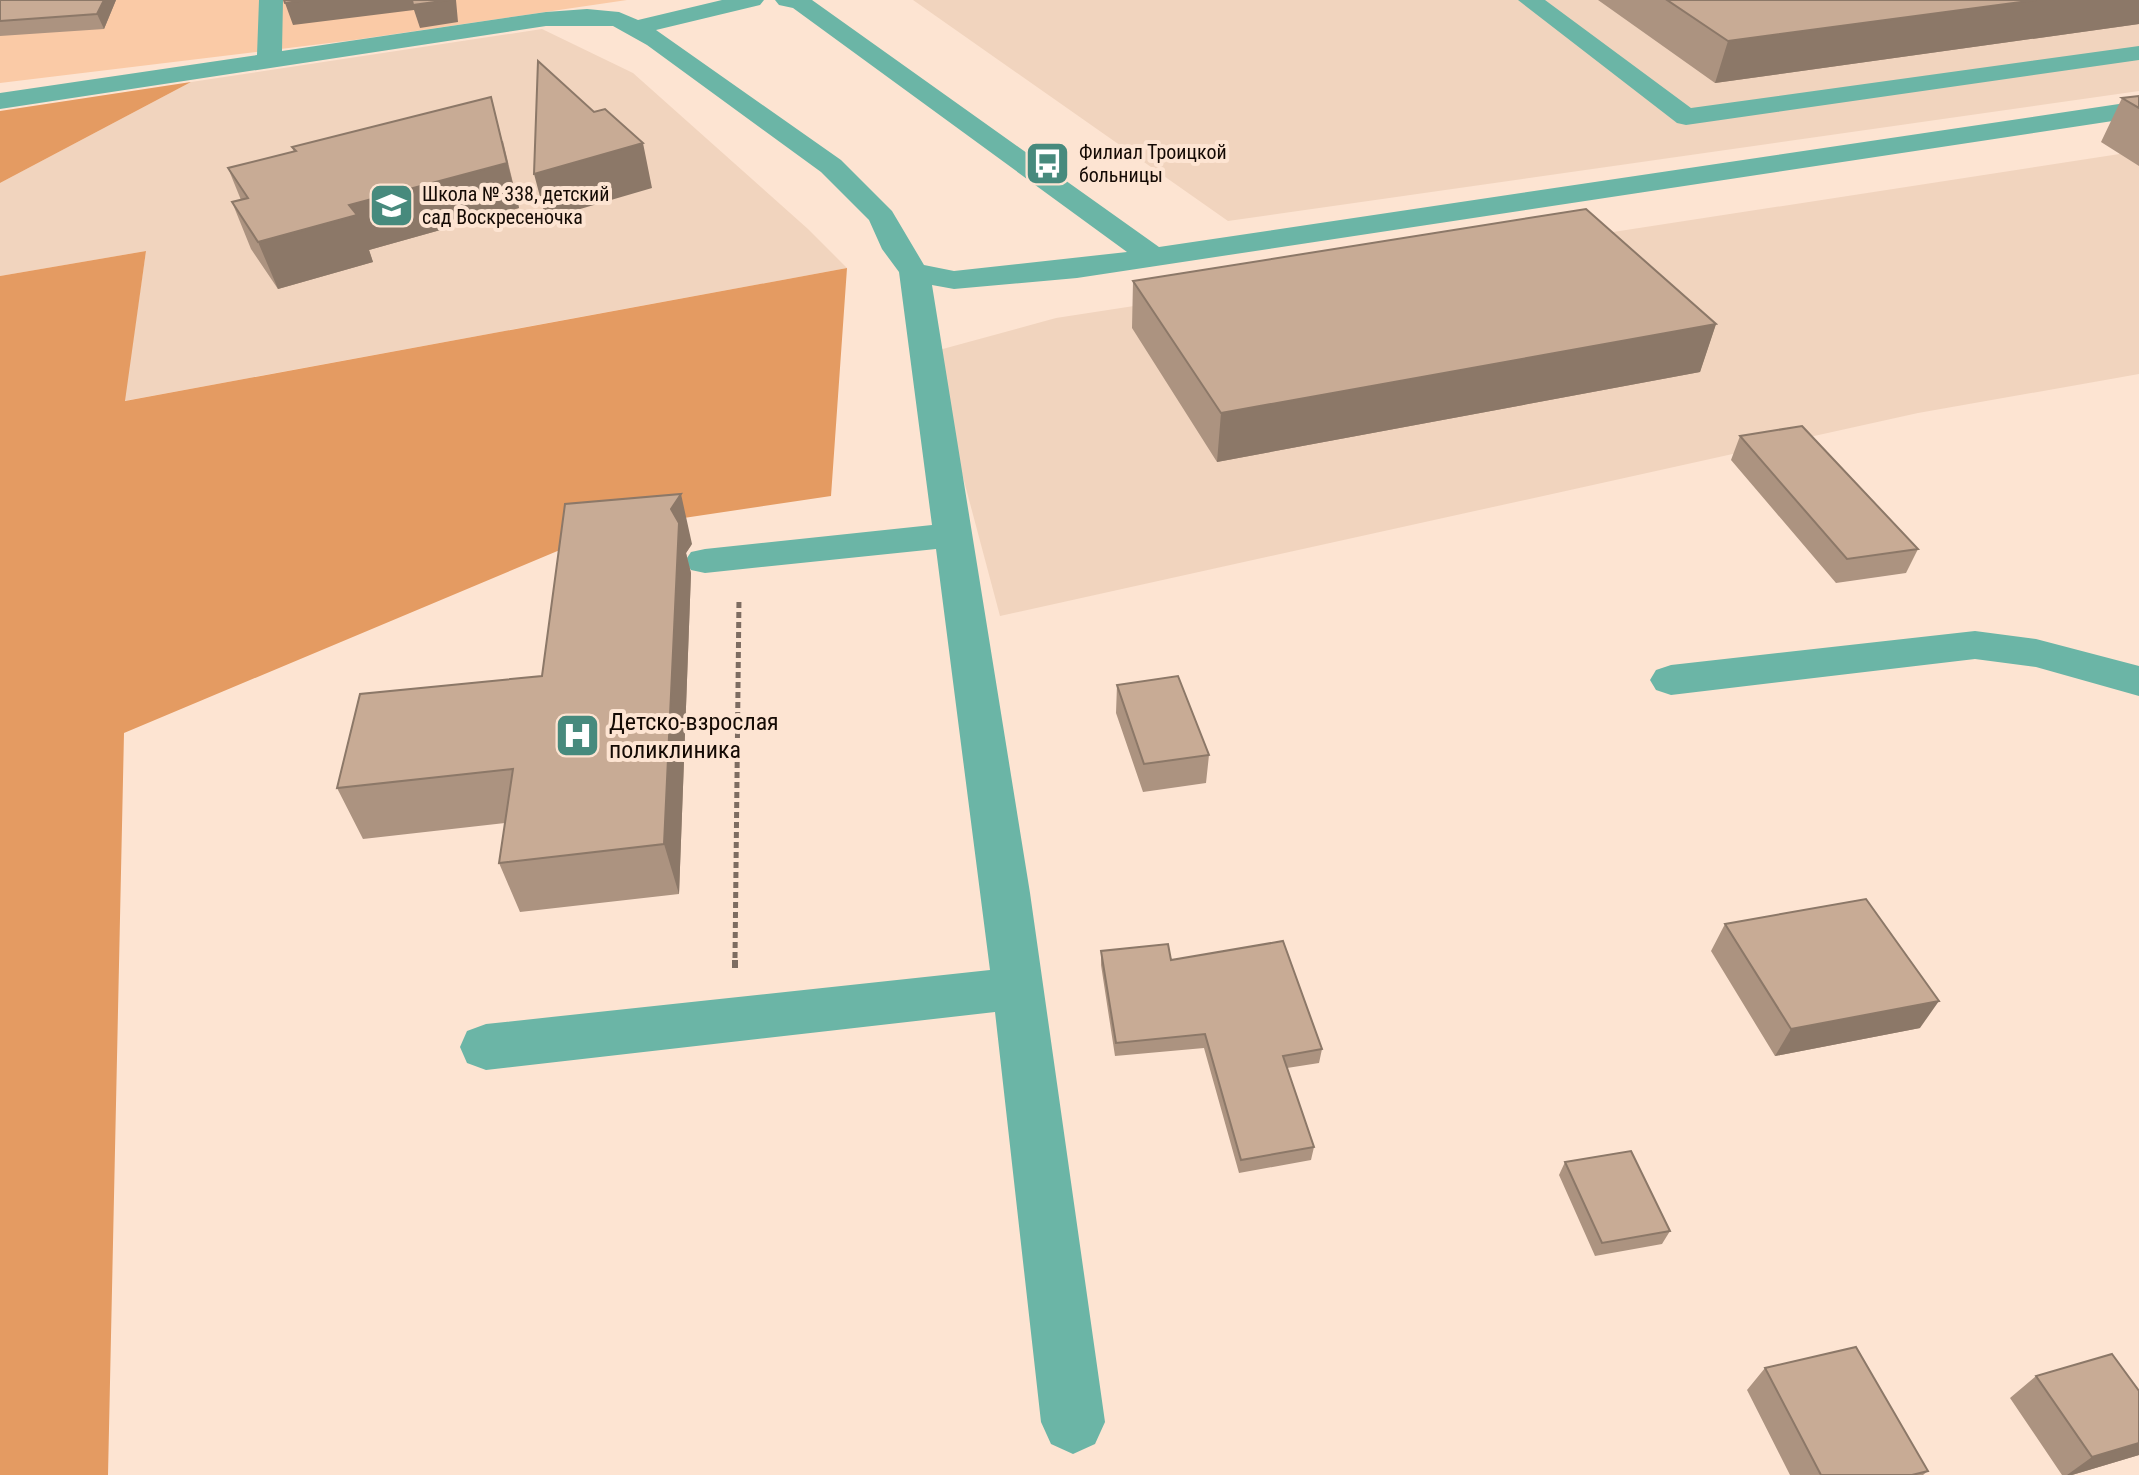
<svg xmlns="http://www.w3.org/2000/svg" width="2139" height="1475" viewBox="0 0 2139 1475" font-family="'Roboto Condensed',sans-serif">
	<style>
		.built { fill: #f1d4be }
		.green { fill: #facaa6 }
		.forest { fill: #e49b62 }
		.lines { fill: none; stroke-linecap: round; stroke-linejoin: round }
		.path-far1 { stroke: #7d6c61; stroke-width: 5; stroke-dasharray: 6 4; stroke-linecap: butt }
		.path { stroke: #7d6c61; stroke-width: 6; stroke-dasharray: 8 5; stroke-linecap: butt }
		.minor { fill: #6bb5a6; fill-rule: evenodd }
		.wall { fill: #ac9380 }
		.shaded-wall { fill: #8c7868 }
		.building { fill: #c8ab95; stroke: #8c7868; stroke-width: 2 }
		.labels { text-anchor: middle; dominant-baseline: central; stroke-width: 8; stroke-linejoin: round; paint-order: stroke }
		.far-poi-label { font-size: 20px; fill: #140a04; stroke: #fde4d2; text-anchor: start }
		.poi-label { font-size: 24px; fill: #140a04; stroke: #fde4d2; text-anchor: start }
	</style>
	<rect width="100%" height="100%" fill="#fde4d2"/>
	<!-- built -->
	<path class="built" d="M913,0H2139V91L1228,221Z
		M542,29L633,73L808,229L847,268L124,401L146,251L0,276V183L191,82Z
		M2139,151V374L1918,413L1000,616L935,372L939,350L1056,318Z"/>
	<!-- green -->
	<path class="green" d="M0,0H627L354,40L0,83Z"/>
	<!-- forest -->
	<path class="forest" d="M191,82L0,183V111Z
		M146,251L125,401L847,268L831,496L610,529L124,733L108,1475H0V276Z"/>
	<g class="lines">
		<!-- path-far1 -->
		<path class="path-far1" d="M735,958L739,598"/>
		<!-- path -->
		<path class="path" d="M735,968V956"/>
		<!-- minor -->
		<path class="minor" d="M259,0H283L282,51L546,12L587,9L619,12L638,20L722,0H764L760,5L656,30L841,160L892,211L924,265L954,271L1127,252L793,8L779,5L775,0H812L1159,247L2139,101V117L1077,278L954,289L932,285L1030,893L1105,1422L1095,1444L1073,1454L1051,1444L1041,1422L995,1012L486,1070L467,1063L460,1047L467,1031L486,1024L990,970L936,549L705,573L691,570L685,561L691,552L705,549L932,525L899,272L882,249L869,220L821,172L647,45L613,26H546L0,109V93L257,55Z
			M1518,0H1545L1691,108L2139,46V60L1686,125L1677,123Z
			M1975,631L2036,639L2139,666V696L2036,667L1975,659L1671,695L1656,690L1650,680L1656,670L1671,665Z"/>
	</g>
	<!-- wall -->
	<path class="wall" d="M0,0H116L104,29L0,36Z
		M1598,0H2139V24L1715,83Z
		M2139,96V166L2101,142L2122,98Z
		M503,141L519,208L369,250L373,262L278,289L251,249L232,202L241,200L228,168L294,152L292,147Z
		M1133,281L1716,324L1700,372L1217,462L1132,328Z
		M1740,436L1918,549L1906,573L1836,583L1731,460Z
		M692,544L686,553L691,573L679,894L520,912L499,863L505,823L363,839L337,788L542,676Z
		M1117,685L1209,755L1206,783L1143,792L1116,713Z
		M1725,924L1920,1028L1775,1056L1711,951Z
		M1101,951L1171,960L1322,1049L1319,1063L1287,1068L1314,1147L1311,1160L1239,1173L1204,1048L1115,1056L1101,965Z
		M1565,1162L1670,1231L1662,1244L1595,1256L1559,1175Z
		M1765,1368L1928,1471L1923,1475H1790L1747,1390Z
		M2036,1376L2139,1391V1455L2072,1475H2062L2010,1398Z"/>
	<!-- shaded-wall -->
	<path class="shaded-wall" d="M104,0H116L104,29L97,14Z
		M306,0H456L458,22L420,28L414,10L293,25L285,3Z
		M2036,0H2139V24L1715,83L1728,41Z
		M491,97L519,208L369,250L373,262L278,289L258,242L349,205Z
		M643,143L652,188L546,219L534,174Z
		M1716,324L1700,372L1217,462L1221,413Z
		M681,494L692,544L686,553L691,573L679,894L664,844L671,509Z
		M1939,1001L1920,1028L1775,1056L1791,1029Z
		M2139,1443V1455L2072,1475H2067L2092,1457Z"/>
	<!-- building -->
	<path class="building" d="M0,0H104L97,14L0,21Z
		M284,0H306L285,3Z
		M412,0H449L413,5Z
		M1667,0H2036L1728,41Z
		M538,61L594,112L605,109L643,143L534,174Z
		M2139,96V108L2122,98Z
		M491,97L507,163L349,205L357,215L258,242L232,202L248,198L228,168L296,151L292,147Z
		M1586,209L1716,324L1221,413L1133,281Z
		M1802,426L1918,549L1847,559L1740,436Z
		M681,494L671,509L679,523L664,844L499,863L513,769L337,788L360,694L542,676L565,504Z
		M1178,676L1209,755L1144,764L1117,685Z
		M1866,899L1939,1001L1791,1029L1725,924Z
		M1283,941L1322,1049L1283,1056L1314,1147L1241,1160L1205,1034L1116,1043L1101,951L1168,944L1171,960Z
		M1631,1151L1670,1231L1602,1243L1565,1162Z
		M1856,1347L1928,1471L1912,1475H1821L1765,1368Z
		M2112,1354L2139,1391V1443L2092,1457L2036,1376Z"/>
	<!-- icons -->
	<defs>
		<symbol id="bus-square" viewBox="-11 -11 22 22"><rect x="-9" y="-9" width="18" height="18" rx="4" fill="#478a7d" stroke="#fde4d2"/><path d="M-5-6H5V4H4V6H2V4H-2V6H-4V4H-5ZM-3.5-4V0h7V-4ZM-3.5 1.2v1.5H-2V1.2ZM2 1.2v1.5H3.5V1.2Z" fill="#fff"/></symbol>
		<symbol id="school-square" viewBox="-11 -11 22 22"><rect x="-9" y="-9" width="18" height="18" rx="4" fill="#478a7d" stroke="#fde4d2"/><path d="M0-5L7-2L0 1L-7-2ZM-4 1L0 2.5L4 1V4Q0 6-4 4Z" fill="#fff"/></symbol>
		<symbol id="hospital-square" viewBox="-11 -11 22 22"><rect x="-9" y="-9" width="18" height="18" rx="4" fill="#478a7d" stroke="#fde4d2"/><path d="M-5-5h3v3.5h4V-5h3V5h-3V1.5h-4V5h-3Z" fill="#fff"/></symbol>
	</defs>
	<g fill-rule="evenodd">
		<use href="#bus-square" x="1022" y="138" width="51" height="51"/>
		<use href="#school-square" x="366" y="180" width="51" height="51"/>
		<use href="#hospital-square" x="552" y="710" width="51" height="51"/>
	</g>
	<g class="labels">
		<!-- far-poi labels -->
		<g class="far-poi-label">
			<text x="1079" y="152">Филиал Троицкой<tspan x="1079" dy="23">больницы</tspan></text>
			<text x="422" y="194">Школа № 338, детский<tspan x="422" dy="23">сад Воскресеночка</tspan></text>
		</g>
		<!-- poi labels -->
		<g class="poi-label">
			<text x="609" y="722">Детско-взрослая<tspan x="609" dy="28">поликлиника</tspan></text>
		</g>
	</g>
</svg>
